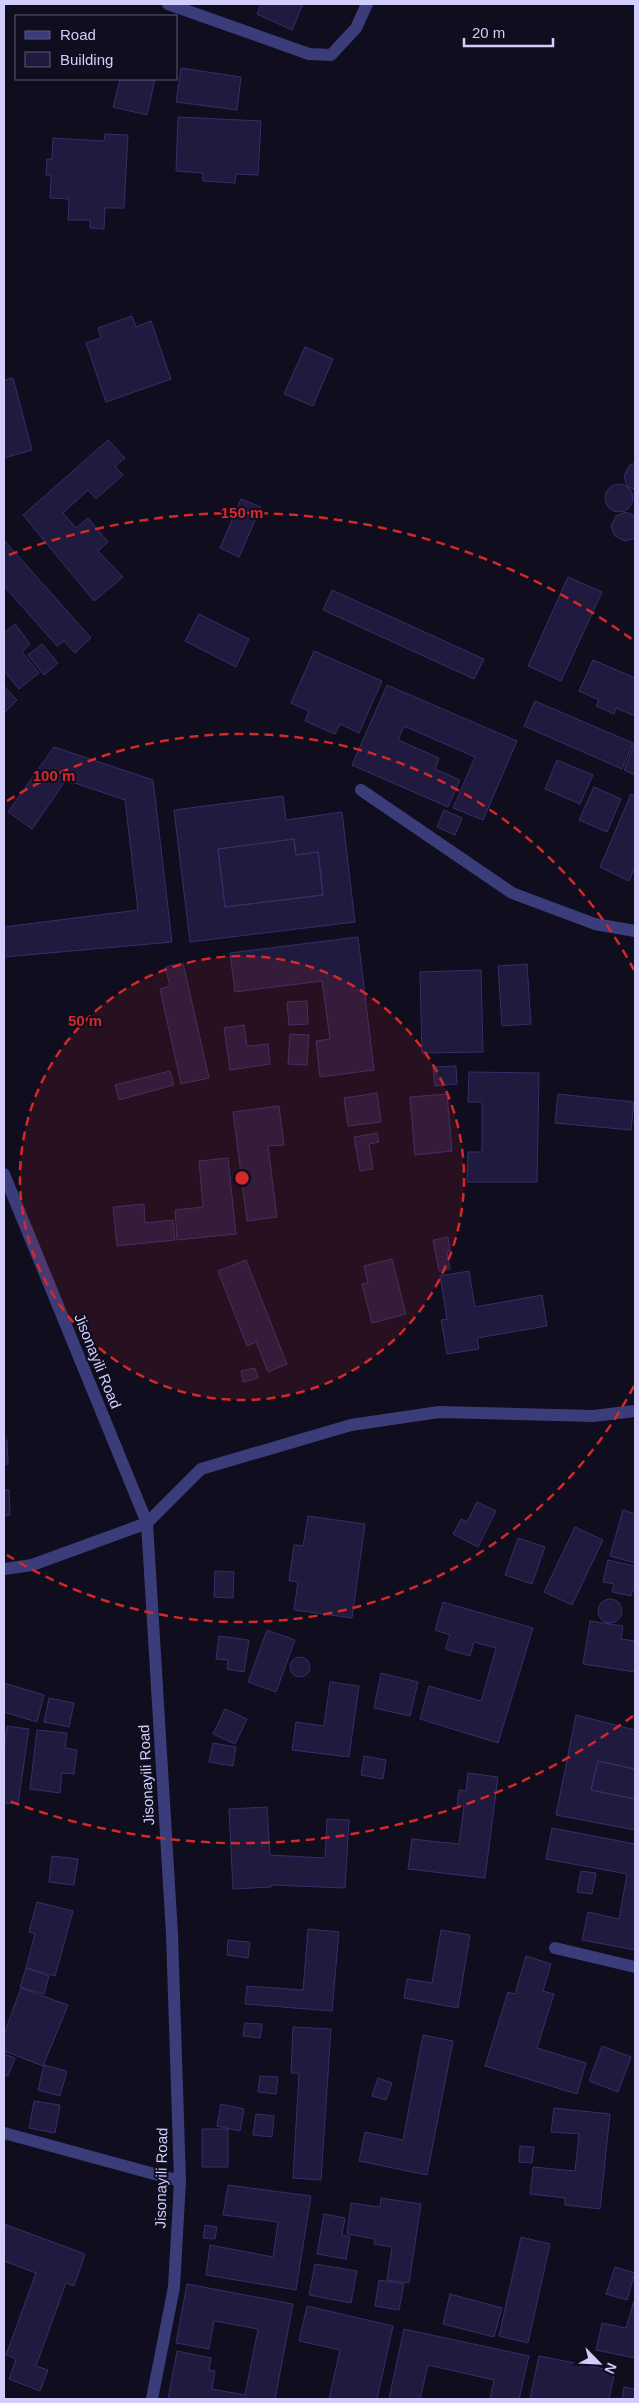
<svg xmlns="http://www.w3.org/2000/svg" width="639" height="2403" viewBox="0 0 639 2403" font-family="Arial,sans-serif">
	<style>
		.building { fill: #201b3e; stroke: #372e69; fill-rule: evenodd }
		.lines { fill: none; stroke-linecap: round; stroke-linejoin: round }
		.minor { stroke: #3b3c7a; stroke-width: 12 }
		.ring { fill: none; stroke: #d62828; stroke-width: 2.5; stroke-dasharray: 9 6 }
		.labels { text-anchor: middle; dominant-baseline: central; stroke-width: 4; stroke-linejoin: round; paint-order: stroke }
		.street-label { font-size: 15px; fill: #d1cefc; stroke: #0f0d1e }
		.centre { fill: #d62828; stroke: #0f0d1e; stroke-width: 2.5 }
		.ring-label { font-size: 15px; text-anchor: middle; font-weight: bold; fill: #d62828; stroke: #0f0d1e; stroke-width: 4; stroke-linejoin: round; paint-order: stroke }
	</style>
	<rect width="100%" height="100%" fill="#0f0d1e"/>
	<!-- building -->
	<path class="building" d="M261,4H303L292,30L257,14Z
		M181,68L241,77L237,110L176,102Z
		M120,79H155L147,115L113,107Z
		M178,117L261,121L258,175L236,174L235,183L203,181V173L176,171Z
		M105,134L128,135L124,208H105L104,229L90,228V220H68L69,199L50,198L51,175H46L47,159H52L53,138L104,141Z
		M132,316L136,327L151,321L171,379L106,402L86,343L101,338L98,328Z
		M305,347L333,359L313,406L284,394Z
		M13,378L32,450L4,458V380Z
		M108,440L125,458L115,466L123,475L96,499L88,490L63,513L76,528L88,518L108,542L98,551L123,577L94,601L23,515Z
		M635,463V490L627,486L624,476L629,466Z
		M605 498a14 14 0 1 1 28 0a14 14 0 1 1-28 0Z
		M241,499L261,507L239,557L220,548Z
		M626,512L635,516V538L625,541L615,536L611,526L616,516Z
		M4,540L91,638L75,653L64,641L57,646L4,586Z
		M568,577L602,592L561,681L528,666Z
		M332,590L484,659L474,679L323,610Z
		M199,614L249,639L236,667L185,641Z
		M15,624L30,644L22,652L39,673L19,689L4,671V630L5,632Z
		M42,644L58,663L44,675L28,655Z
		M314,651L382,681L359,733L340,724L335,734L305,721L309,711L291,703Z
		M593,660L635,678V716L616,708L614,714L596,706L599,700L579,691Z
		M387,685L517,741L483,820L453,808L475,757L404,726L398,740L439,758L435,769L460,780L448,807L352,765Z
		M4,686L17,700L4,713Z
		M535,701L633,743L622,769L524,726Z
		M635,743V775L624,770Z
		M54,747L153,780L172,942L4,957V927L138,910L125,800L66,780L32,829L8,812Z
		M557,760L593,775L580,804L545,789Z
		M594,787L621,799L607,832L579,820Z
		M631,794L635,796V867L629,881L600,867Z
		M283,796L286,820L342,812L355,922L190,942L174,810ZM294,839L296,855L318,852L323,895L225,907L218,849Z
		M444,810L462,818L455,835L437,827Z
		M294,839L296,855L318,852L323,895L225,907L218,849Z
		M358,937L374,1070L320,1077L316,1041L330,1039L322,981L235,992L230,953Z
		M183,963L209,1078L181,1084L160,989L170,986L165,967Z
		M527,964L531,1024L502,1026L498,966Z
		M481,970L483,1052L422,1053L420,972Z
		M307,1001L308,1024L289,1025L287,1002Z
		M244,1025L247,1046L268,1044L270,1064L230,1070L224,1028Z
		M290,1034L309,1035L307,1065L288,1064Z
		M456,1066L457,1084L435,1086L433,1067Z
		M170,1071L174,1085L119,1100L115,1085Z
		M469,1072L539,1073L537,1182H467L468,1152H482V1102H468Z
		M377,1093L381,1122L348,1126L344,1098Z
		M447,1094L452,1151L415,1155L410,1097Z
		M558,1094L634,1102L631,1130L555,1123Z
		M279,1106L284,1145L268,1146L277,1217L247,1221L233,1112Z
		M377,1133L379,1142L369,1144L373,1169L360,1171L354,1137Z
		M228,1158L236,1234L177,1240L175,1210L203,1207L199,1161Z
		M144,1204L145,1223L173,1220L175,1240L117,1246L113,1207Z
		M448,1237L450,1251H447L450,1269L439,1271L433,1240Z
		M392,1259L406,1314L372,1323L362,1284L368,1283L364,1266Z
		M246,1260L287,1364L268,1372L256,1342L247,1346L218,1271Z
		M469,1271L475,1307L542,1295L547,1326L477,1338L479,1349L447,1354L441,1320L447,1319L440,1276Z
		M255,1368L258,1378L243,1382L241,1371Z
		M4,1440H7L8,1464H4Z
		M4,1490H9L10,1515L4,1516Z
		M477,1502L496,1511L478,1547L453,1534L461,1519L467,1522Z
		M623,1510L635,1514V1563L610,1556Z
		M308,1516L365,1524L352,1618L294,1610L298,1582L289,1581L294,1545L303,1546Z
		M575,1527L603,1540L572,1605L544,1592Z
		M518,1538L545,1547L532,1584L505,1575Z
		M608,1560L635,1566V1589H633L631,1596L612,1592L614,1584L603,1582Z
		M215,1571L234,1572L233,1598L214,1597Z
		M598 1611a12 12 0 1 1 24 0a12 12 0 1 1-24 0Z
		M443,1602L533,1628L498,1743L420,1719L429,1686L481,1701L496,1648L474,1642L470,1656L445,1649L450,1635L435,1630Z
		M590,1621L623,1626L621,1639L635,1641V1672L583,1664Z
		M267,1630L295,1640L276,1692L248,1682Z
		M219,1636L249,1640L244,1672L227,1669L228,1660L216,1659Z
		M290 1667a10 10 0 1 1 20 0a10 10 0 1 1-20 0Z
		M381,1673L418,1682L410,1716L374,1708Z
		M330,1682L359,1686L349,1757L292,1750L296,1722L324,1726Z
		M4,1683L44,1695L37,1722L4,1712Z
		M49,1698L74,1703L69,1727L44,1722Z
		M225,1709L247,1719L235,1744L213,1734Z
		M576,1715L635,1730V1769L598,1761L591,1790L635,1799V1830L556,1815Z
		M7,1726L29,1729L18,1804L4,1803V1750Z
		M37,1730L67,1733L65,1748L77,1750L74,1774L62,1773L60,1793L30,1789Z
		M213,1743L236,1747L233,1766L209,1762Z
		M364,1756L386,1760L383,1779L361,1775Z
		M598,1761L635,1769V1799L591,1790Z
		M468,1773L498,1777L485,1878L408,1869L412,1839L459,1844L464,1806L457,1805L459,1790L466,1791Z
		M267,1807L270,1855L325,1858L327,1819L349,1820L345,1888L271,1885V1887L233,1889L229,1809Z
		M552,1828L635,1844V1950L582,1940L588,1912L619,1919L627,1874L546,1859Z
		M52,1856L78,1859L74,1885L49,1882Z
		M581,1871L596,1873L592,1894L577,1892Z
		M37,1902L73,1911L55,1976L26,1968L35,1934L29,1932Z
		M308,1929L339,1932L332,2011L245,2004L247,1986L303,1990Z
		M441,1930L470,1935L458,2008L404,1998L407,1979L432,1983Z
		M228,1940L250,1942L248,1958L227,1955Z
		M526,1956L551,1964L543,1991L554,1994L537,2048L586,2063L577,2094L485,2066L508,1992L515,1994Z
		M26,1968L49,1976L44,1994L20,1987Z
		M21,1988L68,2005L43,2066L4,2051V2034Z
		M245,2023L262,2024L260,2038L243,2036Z
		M293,2027L331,2029L321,2180L293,2178L299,2073H291Z
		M423,2035L453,2041L427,2175L359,2161L365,2132L403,2140Z
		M602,2046L631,2057L618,2092L589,2081Z
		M4,2054L15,2058L8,2076L4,2074Z
		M44,2065L67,2071L60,2096L38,2090Z
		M260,2076L278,2077L276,2094L258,2092Z
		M378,2078L392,2083L386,2100L372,2096Z
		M34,2101L60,2105L55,2133L29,2128Z
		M221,2104L244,2109L240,2131L217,2126Z
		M554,2108L610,2114L600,2209L565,2205V2198L530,2194L533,2167L575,2171L579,2134L551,2132Z
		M256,2114L274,2116L272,2137L253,2135Z
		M202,2129H228V2167H202Z
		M520,2146L534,2147L532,2163L519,2162Z
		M228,2185L311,2196L296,2290L206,2275L210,2245L273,2257L278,2222L223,2215Z
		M381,2198L421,2204L409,2283L387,2280L392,2247L374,2244L375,2239L347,2234L351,2203L380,2207Z
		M324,2214L345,2218L342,2235L350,2237L346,2259L317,2254Z
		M4,2224L85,2254L74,2286L66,2283L36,2366L48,2370L40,2391L9,2379L16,2359L6,2355L36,2273L4,2261Z
		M205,2225L217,2227L215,2239L203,2238Z
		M521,2237L550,2244L528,2343L499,2336Z
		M315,2264L357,2271L351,2303L309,2295Z
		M615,2267L635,2273L627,2300L606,2294Z
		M379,2280L404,2284L399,2310L375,2306Z
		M187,2284L293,2304L275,2399H168L177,2351L211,2358L209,2370L215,2371L212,2389L245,2395L258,2329L214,2321L209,2349L176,2343Z
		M450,2294L502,2308L494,2337L443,2324Z
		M634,2301L635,2358L596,2350L602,2323L626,2328Z
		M307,2306L393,2326L377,2399H329L340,2350L299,2341Z
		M404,2329L529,2356L519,2399H490L494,2380L428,2365L420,2399H389Z
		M539,2356L615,2371L609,2399H530Z
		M624,2387L635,2389V2399H622Z"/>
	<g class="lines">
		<!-- minor -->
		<path class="minor" d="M168,4L309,54L331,55L356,28L367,4
			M361,790L512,893L595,924L635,931
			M4,1174L147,1523L172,1934L180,2181L174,2287L152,2399
			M4,1569L32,1565L147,1523L201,1469L351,1425L439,1412L593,1416L635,1411
			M555,1948L635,1967
			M4,2133L180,2181"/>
	</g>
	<!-- distance rings -->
	<circle cx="242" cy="1178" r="222" fill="#d62828" fill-opacity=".12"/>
	<g class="ring">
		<circle cx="242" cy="1178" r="222"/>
		<path d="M634 1386A444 444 0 0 1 7 1555M7 801A444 444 0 0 1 634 970"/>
		<path d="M633 1716A665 665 0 0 1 9 1801M9 555A665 665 0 0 1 633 640"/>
	</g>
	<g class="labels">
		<!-- street labels -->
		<g class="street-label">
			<text transform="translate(98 1361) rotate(68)">Jisonayili Road</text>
			<text transform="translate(146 1775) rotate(-93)">Jisonayili Road</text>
			<text transform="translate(161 2178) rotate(-89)">Jisonayili Road</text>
		</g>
	</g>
	<circle cx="242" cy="1178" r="8" class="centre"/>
	<g class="ring-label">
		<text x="242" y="518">150 m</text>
		<text x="54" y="781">100 m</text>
		<text x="85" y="1026">50 m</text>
	</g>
	<!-- border -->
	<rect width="639" height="2403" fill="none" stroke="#d1cefc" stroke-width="10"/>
	<!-- legend -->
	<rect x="15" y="15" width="162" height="65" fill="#0f0d1e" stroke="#5d5a77"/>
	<rect x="25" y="31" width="25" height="8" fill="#3b3c7a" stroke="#5d5a77"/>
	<text x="60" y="40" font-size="15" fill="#d1cefc">Road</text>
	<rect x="25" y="52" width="25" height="15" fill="#201b3e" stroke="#5d5a77"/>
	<text x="60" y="65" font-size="15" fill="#d1cefc">Building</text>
	<!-- north arrow -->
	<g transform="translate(599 2363) rotate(114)" stroke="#0f0d1e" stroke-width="4" paint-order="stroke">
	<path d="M0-4L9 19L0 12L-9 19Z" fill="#d1cefc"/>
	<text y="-8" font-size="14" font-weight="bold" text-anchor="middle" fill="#d1cefc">N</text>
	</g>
	<!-- scale -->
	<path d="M464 38v8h89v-8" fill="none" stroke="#d1cefc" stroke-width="2.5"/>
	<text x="472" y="38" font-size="15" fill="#d1cefc" stroke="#0f0d1e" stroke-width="4" paint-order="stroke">20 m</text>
</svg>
